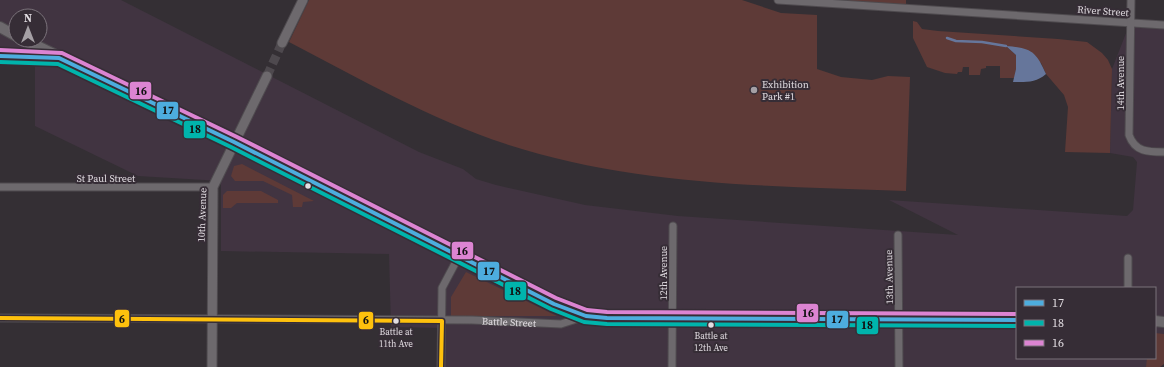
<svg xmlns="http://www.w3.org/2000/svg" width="1164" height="367" viewBox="0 0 1164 367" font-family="'Source Serif 4',serif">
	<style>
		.built { fill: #413441; fill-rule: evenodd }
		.green { fill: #5e3a37 }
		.water { fill: #66769b }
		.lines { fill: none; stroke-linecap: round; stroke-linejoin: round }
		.stream { stroke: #66769b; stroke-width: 2.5 }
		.tertiary-tunnel { stroke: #4e494e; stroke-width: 9; stroke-dasharray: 9 4.5; stroke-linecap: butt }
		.minor-casing { stroke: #4f4b4f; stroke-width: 9 }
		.tertiary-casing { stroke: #4f4b4f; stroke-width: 11 }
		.secondary-casing { stroke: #4f4b4f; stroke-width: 12 }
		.minor { stroke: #6d696d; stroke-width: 7 }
		.tertiary { stroke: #6d696d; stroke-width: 9 }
		.secondary { stroke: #6d696d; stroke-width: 10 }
		.bus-1-casing { stroke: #362d36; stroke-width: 7 }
		.bus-2-casing { stroke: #362d36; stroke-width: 7 }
		.bus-3-casing { stroke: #362d36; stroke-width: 7 }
		.bus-4-casing { stroke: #362d36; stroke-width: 7 }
		.bus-1 { stroke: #4dadde; stroke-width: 4 }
		.bus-2 { stroke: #00b4ac; stroke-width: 4 }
		.bus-3 { stroke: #dc84d2; stroke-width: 4 }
		.bus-4 { stroke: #fec10d; stroke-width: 4 }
		.poi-dot { fill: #a5a0a5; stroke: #362d36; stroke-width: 1.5 }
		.bus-dot { fill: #e2dde2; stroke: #362d36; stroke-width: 1.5 }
		.labels { text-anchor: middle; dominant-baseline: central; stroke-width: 4; stroke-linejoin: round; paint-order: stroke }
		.bus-label { font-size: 9px; fill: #e2dde2; stroke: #362d36 }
		.street-label { font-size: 10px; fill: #e2dde2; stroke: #362d36 }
		.poi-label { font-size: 10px; fill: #e2dde2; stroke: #362d36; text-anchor: start }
		.line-badge { stroke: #362d36; stroke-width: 1.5 }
		.pale-badge-label { font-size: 11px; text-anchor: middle; font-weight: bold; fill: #111 }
	</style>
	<rect width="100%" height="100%" fill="#342f34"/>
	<!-- built -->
	<path class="built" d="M0,0H121L419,152L463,169L476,179L496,185L585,205L678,216L958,235L889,200L1127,216L1133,210L1137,162L1133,157L1110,153L1112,69L1130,23L1164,25V361L1157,367H443V328L391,327L389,254L221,251V181L138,176L35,126V63H0ZM16,16H40V40H16ZM1017,288H1155V358H1017Z"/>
	<!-- green -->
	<path class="green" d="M309,0H742L781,13L817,15V69L841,77L872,80L888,76L910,77L906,191C772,186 635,186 506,144C430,119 360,79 289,42Z
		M814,0H906V5Z
		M913,21L917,22L922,29L938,31L1058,39L1087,42L1102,53L1108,60L1112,69L1110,153L1065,152L1068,107L1064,95L1046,74L1041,63L1006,46L1016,55V69L1015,78H1000V66H986V68L981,69L980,75H969V67H963L962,72H958L957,74L945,73L927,67L913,38Z
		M242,164L314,201L303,202L302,207H293L292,195L263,181H235L231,176L234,166Z
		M227,191H261L278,200V203H237L231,208H223V195Z
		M466,272L557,316H451V297Z
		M1155,333L1164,334V364L1160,367H1146L1147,358H1155Z"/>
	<!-- water -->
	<path class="water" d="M1006,46C1031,48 1036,51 1046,74C1036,83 1026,82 1013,82L1016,69V55Z"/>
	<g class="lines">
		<!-- stream -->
		<path class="stream" d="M947,38L956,41L982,42L1006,46"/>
		<!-- tertiary-tunnel -->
		<path class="tertiary-tunnel" d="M267,76L282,43"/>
		<defs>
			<g id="minor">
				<path d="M778,0L1164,25"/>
				<path d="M1131,0L1129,135C1135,152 1148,152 1164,152"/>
				<path d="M0,187H213"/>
				<path d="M898,235L899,367"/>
				<path d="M1128,288V258"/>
				<path id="s1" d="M0,318L472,320L561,324L586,316"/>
				<path d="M441,367L442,288L459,256"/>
				<path d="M672,367L673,226"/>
			</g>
			<path id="tertiary" d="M282,43L303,0
				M212,367L213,187L267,76"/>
			<path id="secondary" d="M0,27L16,36
				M25,40L234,142L554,304L586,316L607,318L1017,320
				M0,56L55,57
				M1155,321L1164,322"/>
		</defs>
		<!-- minor casing -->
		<use href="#minor" class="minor-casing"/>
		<!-- tertiary casing -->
		<use href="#tertiary" class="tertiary-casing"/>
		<!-- secondary casing -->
		<use href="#secondary" class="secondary-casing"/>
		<!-- minor -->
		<use href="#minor" class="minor"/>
		<!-- tertiary -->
		<use href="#tertiary" class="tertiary"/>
		<!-- secondary -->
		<use href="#secondary" class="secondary"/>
		<defs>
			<path id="bus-1" d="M0,56L59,58L234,142L554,304L586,316L607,318L1017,320"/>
			<path id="bus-2" d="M0,62L58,64L231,147L551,309L584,322L607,324L1017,326"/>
			<path id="bus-3" d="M0,50L62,53L237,137L556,298L587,310L607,312L1017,314"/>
			<path id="bus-4" d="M0,318L442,321L441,367"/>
		</defs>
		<!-- bus-1 casing -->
		<use href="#bus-1" class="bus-1-casing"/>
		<!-- bus-2 casing -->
		<use href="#bus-2" class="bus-2-casing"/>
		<!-- bus-3 casing -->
		<use href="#bus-3" class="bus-3-casing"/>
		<!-- bus-4 casing -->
		<use href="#bus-4" class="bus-4-casing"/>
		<!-- bus-1 -->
		<use href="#bus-1" class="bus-1"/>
		<!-- bus-2 -->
		<use href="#bus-2" class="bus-2"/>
		<!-- bus-3 -->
		<use href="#bus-3" class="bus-3"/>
		<!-- bus-4 -->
		<use href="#bus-4" class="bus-4"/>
	</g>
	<!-- markers -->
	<circle class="poi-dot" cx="754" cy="90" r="4"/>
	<g class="bus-dot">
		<circle cx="308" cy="186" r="3.5"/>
		<circle cx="396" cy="321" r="3.5"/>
		<circle cx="711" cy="325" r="3.5"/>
	</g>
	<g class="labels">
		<!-- bus labels -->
		<g class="bus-label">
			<text x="396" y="332">Battle at<tspan x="396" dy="12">11th Ave</tspan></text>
			<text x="711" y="336">Battle at<tspan x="711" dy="12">12th Ave</tspan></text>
		</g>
		<!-- street labels -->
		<g class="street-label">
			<text transform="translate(1103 11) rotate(4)">River Street</text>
			<text transform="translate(1120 83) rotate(-90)">14th Avenue</text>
			<text x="106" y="178">St Paul Street</text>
			<text transform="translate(202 215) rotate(-88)">10th Avenue</text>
			<text transform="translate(663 273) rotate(-90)">12th Avenue</text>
			<text transform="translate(889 277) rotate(-91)">13th Avenue</text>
			<text stroke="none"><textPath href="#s1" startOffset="509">Battle Street</textPath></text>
		</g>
		<!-- poi labels -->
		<g class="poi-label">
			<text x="762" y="84">Exhibition<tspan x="762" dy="12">Park #1</tspan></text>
		</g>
	</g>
	<g class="line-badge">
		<rect x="129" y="81" width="23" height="19" rx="4" fill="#dc84d2"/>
		<rect x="156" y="101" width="23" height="19" rx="4" fill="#4dadde"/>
		<rect x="183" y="120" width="23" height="19" rx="4" fill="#00b4ac"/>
		<rect x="451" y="241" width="23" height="19" rx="4" fill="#dc84d2"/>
		<rect x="477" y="261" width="23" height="20" rx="4" fill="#4dadde"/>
		<rect x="504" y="281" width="23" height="20" rx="4" fill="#00b4ac"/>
		<rect x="796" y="303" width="23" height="20" rx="4" fill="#dc84d2"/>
		<rect x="114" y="309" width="16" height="19" rx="4" fill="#fec10d"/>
		<rect x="826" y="310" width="23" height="19" rx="4" fill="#4dadde"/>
		<rect x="358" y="311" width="16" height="19" rx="4" fill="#fec10d"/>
		<rect x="856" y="316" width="23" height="19" rx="4" fill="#00b4ac"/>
	</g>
	<g class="pale-badge-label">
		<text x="141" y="95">16</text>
		<text x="168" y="114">17</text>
		<text x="195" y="133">18</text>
		<text x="462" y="255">16</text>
		<text x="489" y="275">17</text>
		<text x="515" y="295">18</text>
		<text x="808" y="317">16</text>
		<text x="122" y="323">6</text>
		<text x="837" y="323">17</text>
		<text x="366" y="324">6</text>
		<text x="867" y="329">18</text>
	</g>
	<!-- legend -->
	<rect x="1016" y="287" width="140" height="72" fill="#362d36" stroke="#7b737b"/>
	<rect x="1024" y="300" width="20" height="6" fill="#4dadde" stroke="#7b737b"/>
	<text x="1052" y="307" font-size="12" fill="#e2dde2">17</text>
	<rect x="1024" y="320" width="20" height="6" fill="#00b4ac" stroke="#7b737b"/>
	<text x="1052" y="327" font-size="12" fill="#e2dde2">18</text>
	<rect x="1024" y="340" width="20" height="6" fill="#dc84d2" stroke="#7b737b"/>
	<text x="1052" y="347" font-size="12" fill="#e2dde2">16</text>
	<!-- north arrow -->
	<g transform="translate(28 28)"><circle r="19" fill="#362d36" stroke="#7b737b"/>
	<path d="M0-3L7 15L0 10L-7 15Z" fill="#a5a0a5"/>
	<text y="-6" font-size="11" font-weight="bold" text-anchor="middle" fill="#e2dde2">N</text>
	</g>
</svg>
